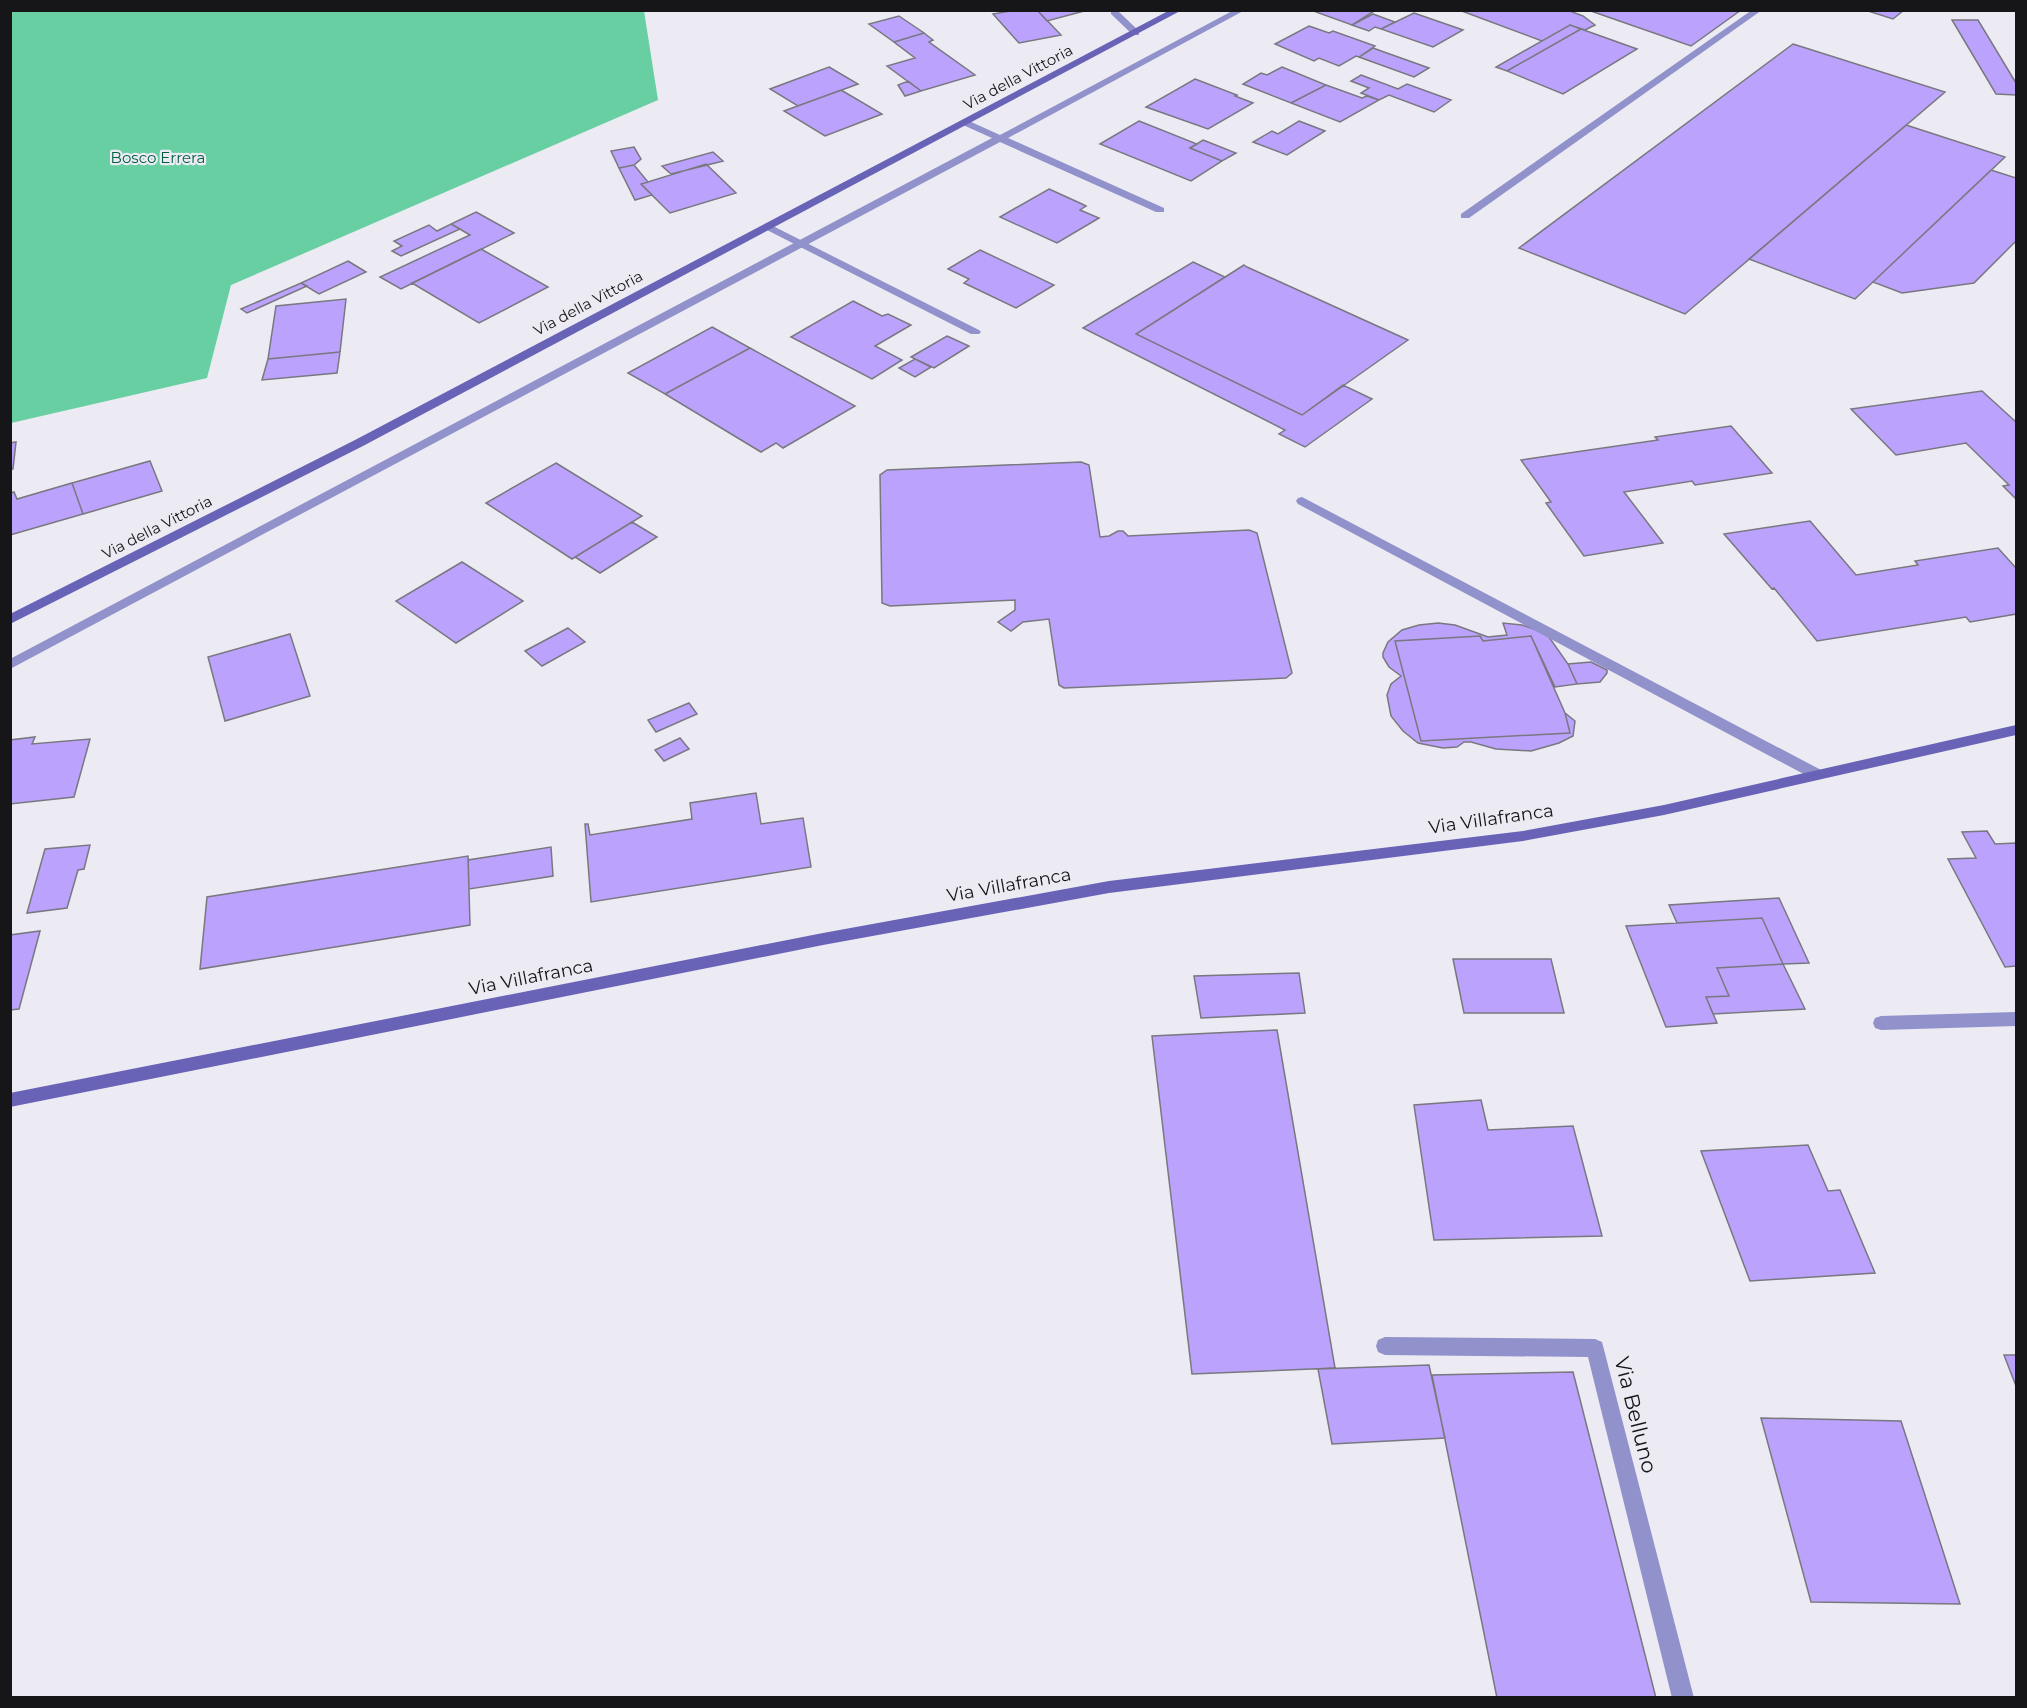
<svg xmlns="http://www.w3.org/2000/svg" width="2027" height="1708" viewBox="0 0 2027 1708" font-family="Montserrat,sans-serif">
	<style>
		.green { fill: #67cfa1 }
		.building { fill: #bba3fd; stroke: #79777f; stroke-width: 1.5 }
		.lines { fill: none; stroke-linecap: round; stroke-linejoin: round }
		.lane { fill: #9191cb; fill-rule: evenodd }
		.street { fill: #9191cb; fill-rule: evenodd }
		.secondary { fill: #6863b7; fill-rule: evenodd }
		.labels { text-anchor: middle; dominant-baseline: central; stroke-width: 4.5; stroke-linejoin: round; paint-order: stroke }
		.far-street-label { font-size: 15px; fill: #161518; stroke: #eceaf2 }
		.far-park-label { font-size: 15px; fill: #006041; stroke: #eceaf2 }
		.street-label { font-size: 18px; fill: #161518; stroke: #eceaf2 }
		.near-street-label { font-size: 21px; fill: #161518; stroke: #eceaf2 }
	</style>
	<rect width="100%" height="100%" fill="#eceaf2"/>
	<!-- green -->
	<path class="green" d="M10,11H644L658,100L231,285L207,378L11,423Z"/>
	<!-- building -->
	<path class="building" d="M1016,10H1037L1061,35L1019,43L993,14Z
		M1037,10H1083L1084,11L1047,21Z
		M1318,10H1376L1352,25L1316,12Z
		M1459,10H1567L1583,16L1595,25L1585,30L1570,25L1542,41Z
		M1588,10H1741L1691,46Z
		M1865,10H1904L1893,19Z
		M1414,13L1463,30L1433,47L1381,29Z
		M1373,14L1395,22L1381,29L1375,27L1369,31L1352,25Z
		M899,16L924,33L894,42L869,24Z
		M1952,20H1978L2016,83V95L1996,94Z
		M1570,25L1581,29L1507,71L1496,67Z
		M1309,26L1329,33L1333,31L1375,46L1359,57L1356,56L1339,66L1319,58L1314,61L1275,44Z
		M1581,29L1637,49L1563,94L1507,71Z
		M924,33L933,40L929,42L975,75L921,91L887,66L915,58L894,42Z
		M1793,44L1945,92L1685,314L1519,248Z
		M1373,48L1384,52L1429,68L1414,77L1359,57Z
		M829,67L858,84L798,106L770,89Z
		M1282,67L1326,85L1291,103L1243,84L1261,73L1267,75Z
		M1361,75L1398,89L1407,84L1451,100L1434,112L1389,95L1379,100L1361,93L1369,88L1351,81Z
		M1195,79L1237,95L1235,96L1253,103L1208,129L1146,107Z
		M908,81L921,91L905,96L898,85Z
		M1326,85L1362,98L1367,96L1379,100L1340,122L1291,103Z
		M841,90L882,114L825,136L784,111Z
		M1139,121L1197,144L1190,148L1222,161L1191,181L1100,144Z
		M1299,121L1325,131L1287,155L1253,142L1272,131L1278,134Z
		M1906,125L2005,157L1855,299L1749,259Z
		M1203,140L1236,153L1222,161L1190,148Z
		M634,147L641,159L634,165L619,168L611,151Z
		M713,152L723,161L671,174L662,166Z
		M706,164L736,193L670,213L641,184Z
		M634,165L648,182L641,184L652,195L635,200L619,168Z
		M1991,170L2016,178V241L1974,283L1902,293L1873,282Z
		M1049,189L1082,204L1086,206L1080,210L1099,218L1057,243L1000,217Z
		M476,212L514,233L401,289L380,277L470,235L451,224Z
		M451,224L460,229L401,256L392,251L402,246L394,241L429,225L437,231Z
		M481,249L548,287L479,323L412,283Z
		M980,250L1054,285L1016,308L964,283L969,279L948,269Z
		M348,261L366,272L319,294L301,283Z
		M1193,262L1225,277L1136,334L1302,415L1343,385L1372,399L1305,447L1279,434L1285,430L1083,328Z
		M1244,265L1247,267L1408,340L1302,415L1136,334Z
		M301,283L307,286L247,313L241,309Z
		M346,299L340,352L268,359L276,306Z
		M853,301L882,316L888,314L911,325L875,346L902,360L872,379L791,337Z
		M712,327L750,348L665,394L628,373Z
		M947,336L969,346L934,368L911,357Z
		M750,348L855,406L783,448L776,443L761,452L665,394Z
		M340,352L337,373L262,380L268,359Z
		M915,359L931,367L915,377L899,368Z
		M1982,391L2016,422V499L2003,486L2009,485L1966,443L1896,455L1851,409Z
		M1731,426L1772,473L1695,485L1692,481L1624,492L1663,543L1584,556L1546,503L1551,502L1521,460L1658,440L1655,437Z
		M16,442L13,469L10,470V443Z
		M150,461L162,491L83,514L72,483Z
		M1081,462L1089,465L1100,537L1109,536L1118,531H1123L1128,536L1249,530L1257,533L1292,673L1286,678L1064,688L1059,685L1049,619L1023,622L1011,631L998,622L1015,610V600L890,606L882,603L880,475L887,470Z
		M556,463L642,516L572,559L486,503Z
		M72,483L83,514L10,535V493L14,492L17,499Z
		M1810,521L1856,575L1918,565L1915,561L1998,548L2016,568V614L1970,622L1966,617L1817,641L1774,588L1772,589L1724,534Z
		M632,522L657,537L600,573L575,557Z
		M462,562L523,601L456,643L396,601Z
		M1438,623L1455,625L1488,637L1507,635L1503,623L1522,625L1537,630L1549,637L1568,664L1577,684L1555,687L1531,636L1483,641L1480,636L1395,641L1421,741L1570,733L1565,713L1575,721L1573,736L1559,743L1531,751L1496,749L1471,742H1464L1457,747L1443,748L1418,743L1403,731L1391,716L1387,695L1391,684L1401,676L1389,667L1383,657V653L1388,642L1402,630L1419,625Z
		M568,628L585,642L542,666L525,651Z
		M290,634L310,696L225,721L208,657Z
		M1480,636L1483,641L1531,636L1565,713L1570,733L1421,741L1395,641Z
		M1591,662L1607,670V673L1600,682L1577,684L1568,664Z
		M689,703L697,714L656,732L648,720Z
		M35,737L32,744L90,739L74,797L10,804V740Z
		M680,738L689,749L664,761L655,750Z
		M756,793L761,824L803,818L811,867L591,902L585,824H588L590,835L692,819L690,803Z
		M1987,831L1995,844L2016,843V966L2005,967L1948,859L1976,858L1962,832Z
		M90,845L84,869L78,870L67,908L27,913L45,849Z
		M551,847L553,876L469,889L468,860Z
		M468,856L470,925L200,969L207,897Z
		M1779,898L1809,963L1783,964L1762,918L1677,923L1669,905Z
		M1762,918L1783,964L1717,968L1729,996L1706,997L1717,1023L1666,1027L1626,926Z
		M40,931L19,1009L10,1010V935Z
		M1453,959H1551L1564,1013H1464Z
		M1783,964L1805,1009L1713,1014L1706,997L1729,996L1717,968Z
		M1299,973L1305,1013L1201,1018L1194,976Z
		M1277,1030L1335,1368L1192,1374L1152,1036Z
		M1481,1100L1488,1130L1573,1126L1602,1236L1434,1240L1414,1105Z
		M1808,1145L1828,1191L1840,1190L1875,1273L1750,1281L1701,1151Z
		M2004,1355H2016V1386Z
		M1429,1365L1445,1438L1332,1444L1318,1369Z
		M1573,1372L1656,1698H1497L1432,1375Z
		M1761,1418L1901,1421L1960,1604L1811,1602Z"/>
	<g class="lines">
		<!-- lane -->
		<path class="lane" d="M1111,10H1121L1119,12L1139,31V35H1133L1111,14Z
			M1234,10H1245L1008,138L1164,208V212H1156L1000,142L10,669V659L992,138L963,125V121H969L1000,135Z
			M1752,10H1762L1469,218H1461V214Z"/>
		<!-- street -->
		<path class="street" d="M769,224L979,330L981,332L979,334H971L765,229V225Z
			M1302,497L1823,771L1825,775L1818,780L1813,779L1298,504L1296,501L1298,498Z
			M2016,1012V1026L1881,1030L1875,1028L1873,1023L1875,1018L1881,1016Z
			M1385,1337L1595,1339L1602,1342L1694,1698H1672L1588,1357L1385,1355L1378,1352L1376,1346L1378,1340Z"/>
		<!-- secondary -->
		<path class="secondary" d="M1170,10H1182L363,446L10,624V614L355,440Z
			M2016,725V735L1664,815L1523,841L1109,893L823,945L10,1107V1093L823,933L1109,881L1523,831L1664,805Z"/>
	</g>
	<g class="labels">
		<!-- far-street labels -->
		<g class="far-street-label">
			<text transform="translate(1018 77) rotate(-28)">Via della Vittoria</text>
			<text transform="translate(588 303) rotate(-28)">Via della Vittoria</text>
			<text transform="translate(157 527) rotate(-27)">Via della Vittoria</text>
		</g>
		<!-- far-park labels -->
		<g class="far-park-label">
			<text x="158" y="157">Bosco Errera</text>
		</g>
		<!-- street labels -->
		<g class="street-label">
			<text transform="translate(1491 819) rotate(-8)">Via Villafranca</text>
			<text transform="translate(1009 885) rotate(-10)">Via Villafranca</text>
			<text transform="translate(531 977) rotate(-11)">Via Villafranca</text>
		</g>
		<!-- near-street labels -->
		<g class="near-street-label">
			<text transform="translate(1636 1415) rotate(76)">Via Belluno</text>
		</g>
	</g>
	<!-- border -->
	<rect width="2027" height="1708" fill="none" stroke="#161518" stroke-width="24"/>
</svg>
